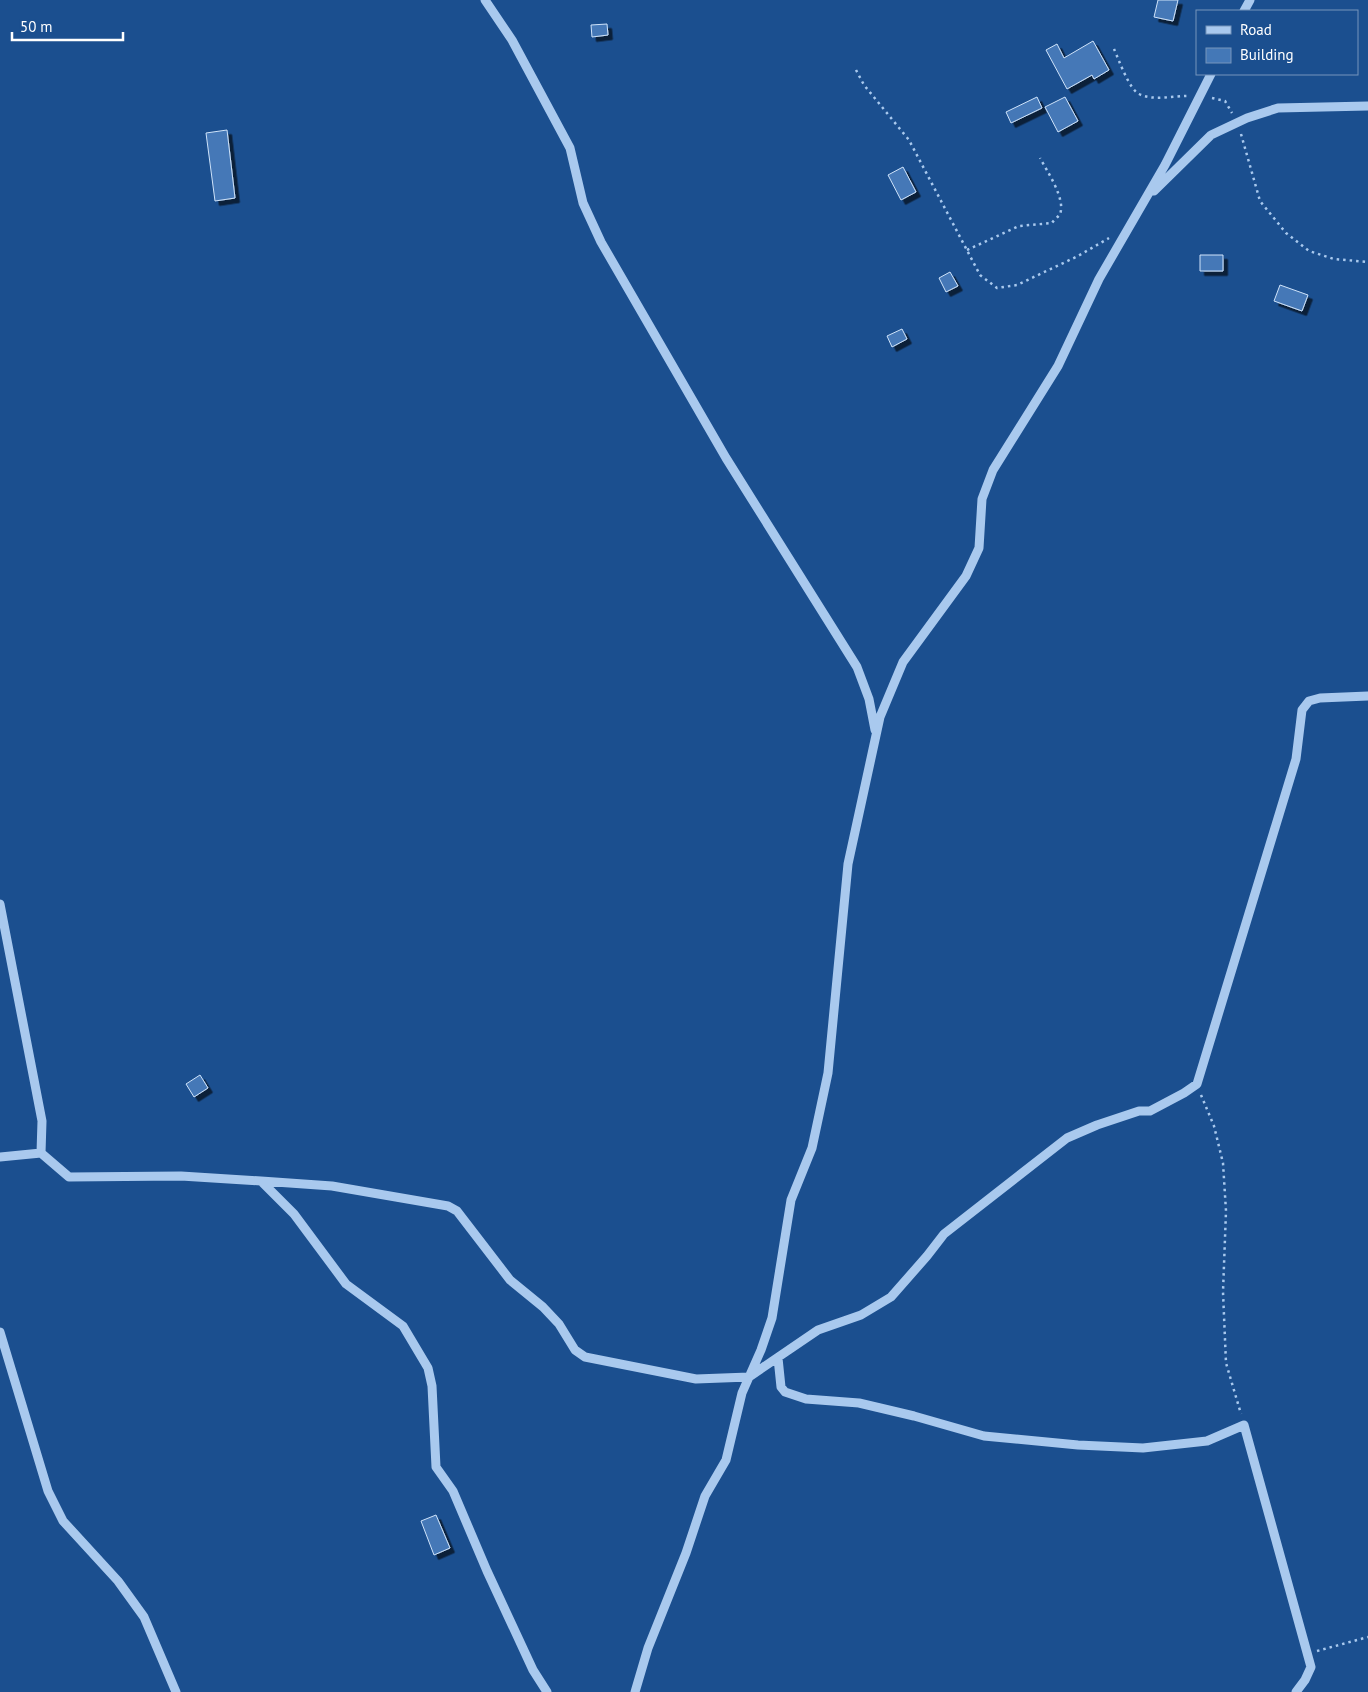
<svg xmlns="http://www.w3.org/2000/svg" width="1368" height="1692" viewBox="0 0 1368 1692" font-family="'PT Sans',sans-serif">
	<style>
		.building { fill: #4478b7; stroke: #cfe3fa; filter: url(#shadow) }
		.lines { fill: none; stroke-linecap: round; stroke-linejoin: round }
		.path { stroke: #a9c9ee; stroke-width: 2.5; stroke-dasharray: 2.5 4; stroke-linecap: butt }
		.minor { stroke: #a9c9ee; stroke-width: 9 }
	</style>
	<defs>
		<filter id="shadow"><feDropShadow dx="4.5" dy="4.5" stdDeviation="0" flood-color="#0009"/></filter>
	</defs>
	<rect width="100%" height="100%" fill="#1b4f8f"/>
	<!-- building -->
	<path class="building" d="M1158,0H1178L1173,21L1154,17Z
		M607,24L608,35L592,37L591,25Z
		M1093,41L1109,70L1094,79L1092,75L1067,89L1046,50L1057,44L1064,58Z
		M1037,97L1042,108L1011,123L1006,112Z
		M1065,97L1078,121L1058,132L1045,107Z
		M227,130L235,198L215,201L206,133Z
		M903,167L916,192L901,200L888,175Z
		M1200,255H1223V271H1200Z
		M950,272L958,286L946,292L939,278Z
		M1280,285L1308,295L1302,311L1274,301Z
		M902,329L907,339L892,347L887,336Z
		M200,1075L208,1088L194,1097L186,1084Z
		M436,1515L450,1548L434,1555L421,1521Z"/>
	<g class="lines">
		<!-- path -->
		<path class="path" d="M1114,49C1119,60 1129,89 1139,94C1152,101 1173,96 1187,96
			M856,70L864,85L909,140L980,275L997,288L1017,285L1078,256L1109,238
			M1212,98L1225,101L1232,113
			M1241,134L1260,201L1286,233L1309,251L1334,259L1368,262
			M967,250L1019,226L1052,223C1054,220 1058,217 1060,214C1066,199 1047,171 1040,158
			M1201,1095L1214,1126L1223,1163L1226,1211L1223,1292L1226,1363L1241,1414
			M1317,1651L1368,1637"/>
		<!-- minor -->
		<path class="minor" d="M485,0L512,40L570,148L583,203L601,242L726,458L857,667L869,699L875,730
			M1244,11L1250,0
			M1154,191L1211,135L1247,118L1278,108L1368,106
			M0,904L42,1121L41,1153
			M0,1157L41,1153L69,1177L181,1176L261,1181L294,1214L346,1284L403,1326L428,1368L432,1386L436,1467L453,1491L487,1571L533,1670L547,1692
			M261,1181L332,1186L448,1206L457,1211L510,1280L543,1307L559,1324L575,1350L585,1357L696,1379L749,1377L818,1330L861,1315L891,1297L927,1256L944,1234L1067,1138L1097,1125L1139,1111H1150L1184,1093L1197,1084L1296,759L1302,710L1309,701L1320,698L1368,696
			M0,1332L48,1491L63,1521L118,1581L144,1617L176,1692
			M778,1358L781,1387L785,1392L806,1399L859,1403L914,1416L984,1436L1078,1445L1143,1448L1207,1441L1244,1425L1311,1667L1305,1680L1296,1692
			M635,1692L648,1648L686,1553L705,1496L726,1460L742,1393L761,1350L772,1318L791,1200L812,1148L828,1073L848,864L880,717L903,662L966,576L979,548L982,499L993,470L1058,366L1099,279L1165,165L1211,74"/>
	</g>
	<!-- legend -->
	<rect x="1196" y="10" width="162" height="65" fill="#1b4f8f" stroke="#7695bc"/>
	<rect x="1206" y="26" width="25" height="8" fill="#a9c9ee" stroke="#7695bc"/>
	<text x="1240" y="35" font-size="15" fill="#ffffff">Road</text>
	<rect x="1206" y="48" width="25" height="15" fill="#4478b7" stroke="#7695bc"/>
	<text x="1240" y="60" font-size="15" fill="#ffffff">Building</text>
	<!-- scale -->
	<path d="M12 32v8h111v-8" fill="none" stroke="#ffffff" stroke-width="2.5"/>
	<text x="20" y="32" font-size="15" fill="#ffffff" stroke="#1b4f8f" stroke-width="4" paint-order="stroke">50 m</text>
</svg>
